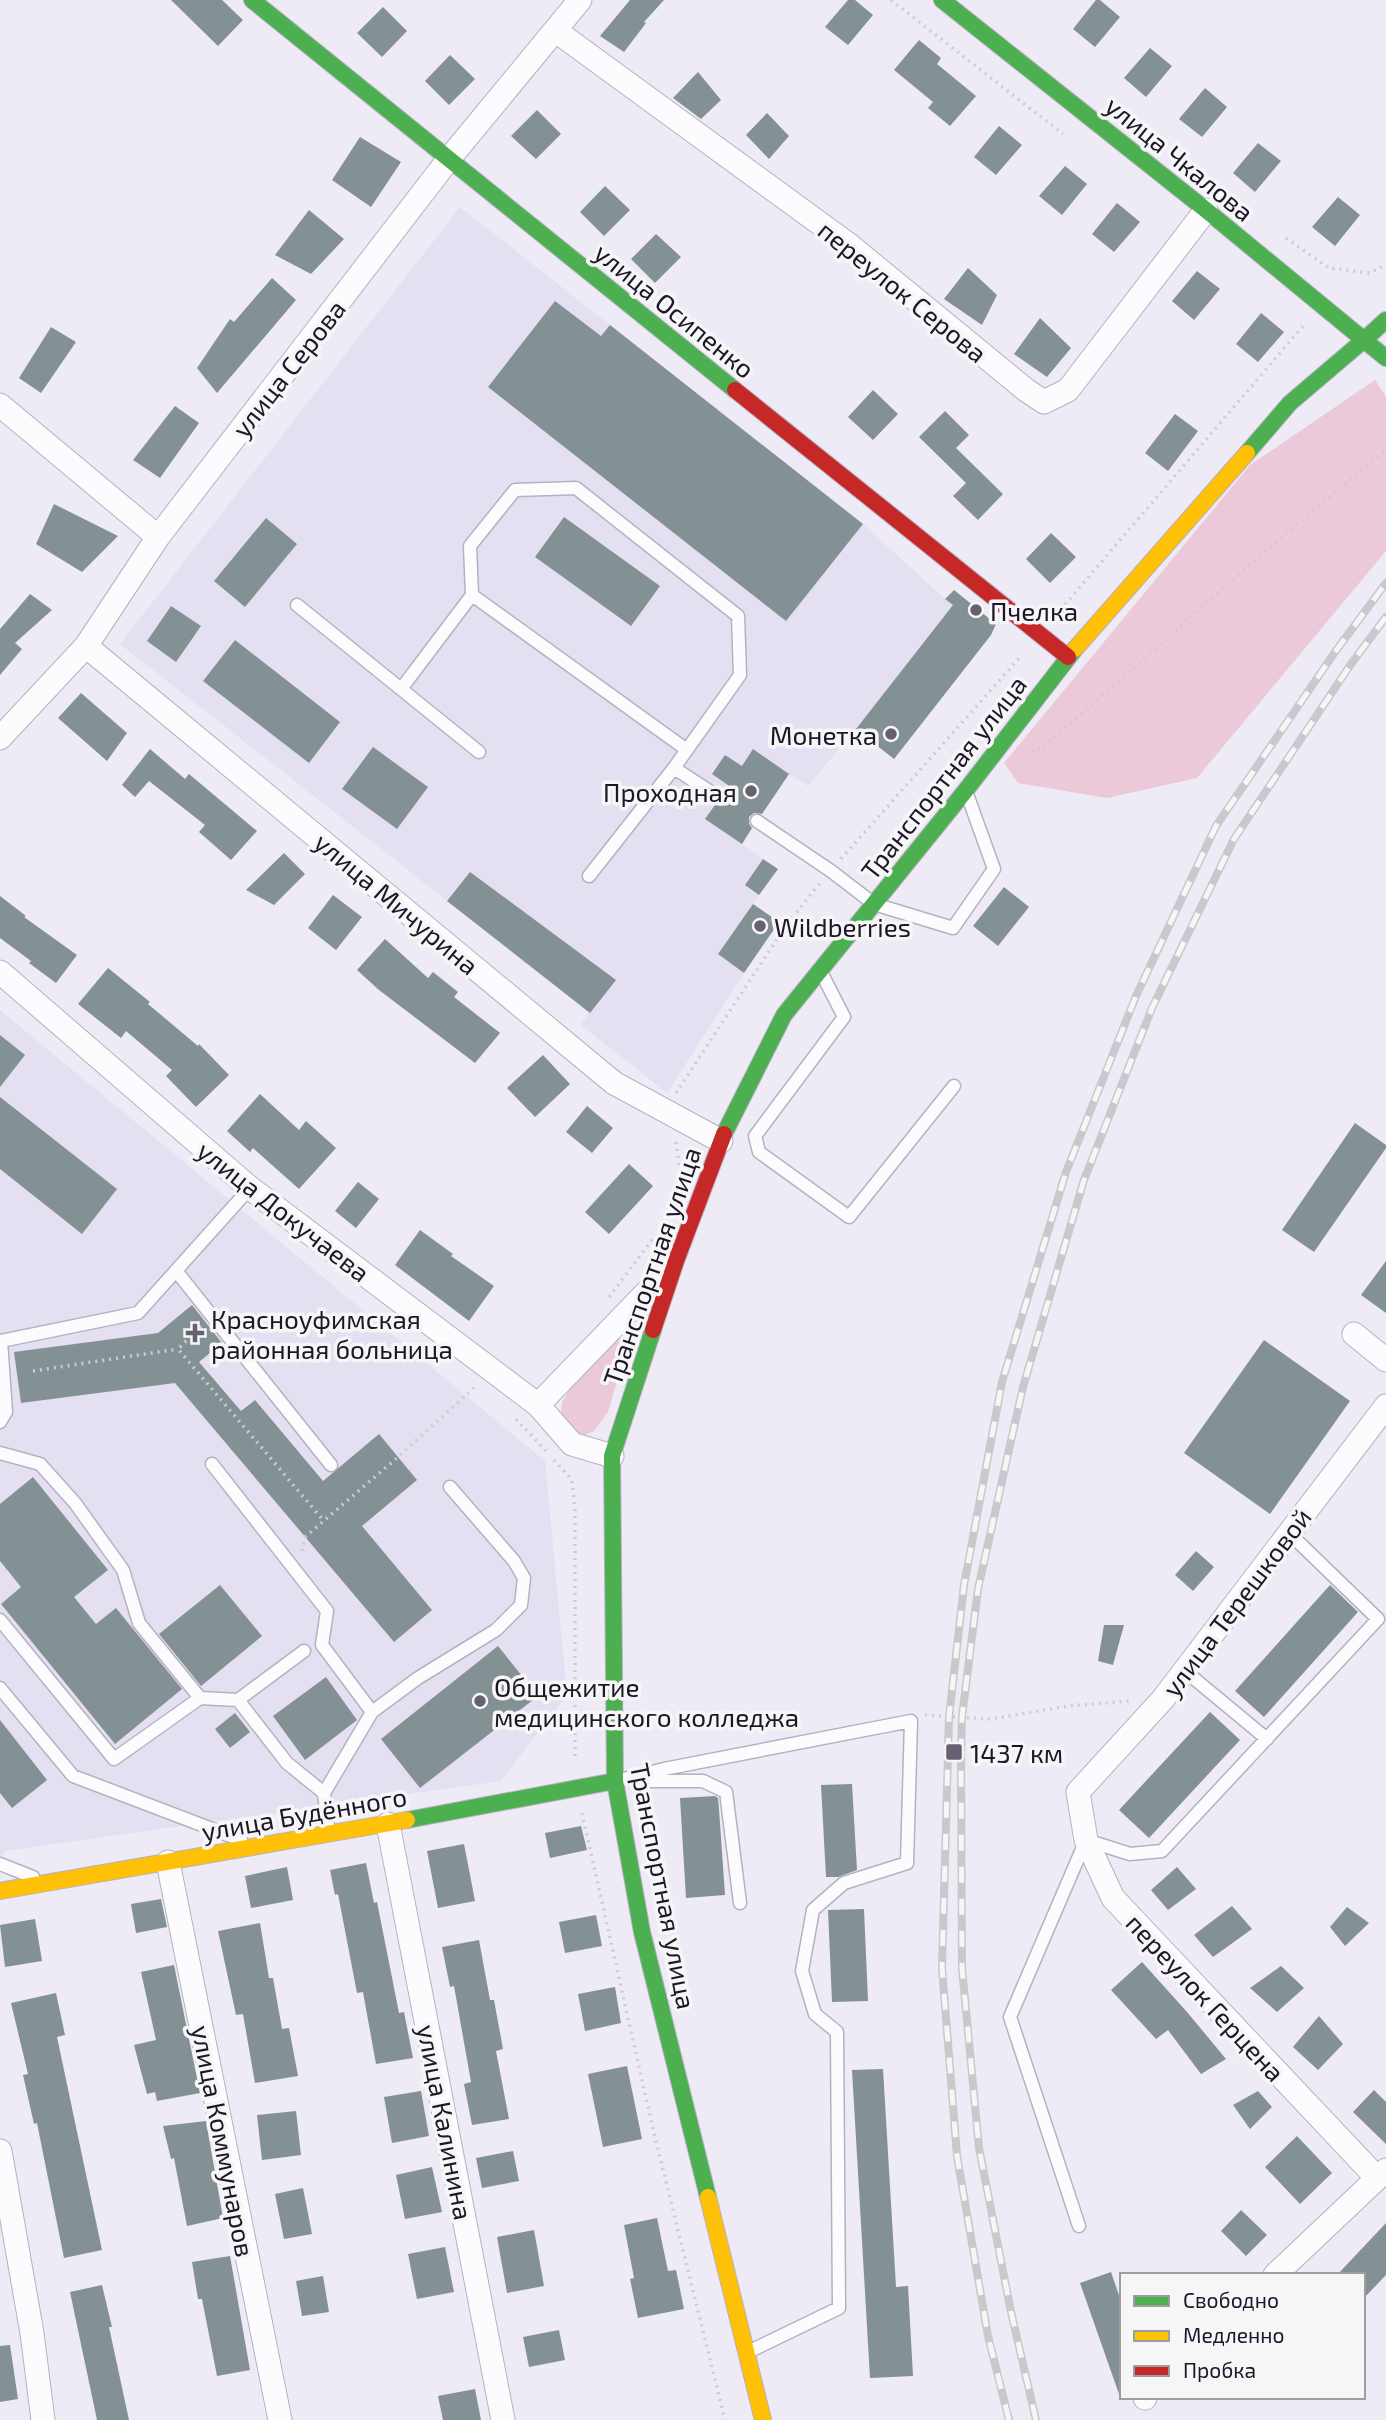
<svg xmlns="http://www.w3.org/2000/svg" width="1386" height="2420" viewBox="0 0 1386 2420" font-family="'Exo 2',sans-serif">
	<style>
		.built { fill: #e5dff2 }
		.green { fill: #ebc9d8 }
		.building { fill: #849194 }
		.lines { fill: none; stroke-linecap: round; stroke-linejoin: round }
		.lane-casing { stroke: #b6b1c0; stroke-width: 15 }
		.street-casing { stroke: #b6b1c0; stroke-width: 25 }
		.fast-casing { stroke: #b6b1c0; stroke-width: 18 }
		.slow-casing { stroke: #b6b1c0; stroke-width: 18 }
		.jam-casing { stroke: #b6b1c0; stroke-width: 18 }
		.path { stroke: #ceccd1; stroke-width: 3.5; stroke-dasharray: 2 5; stroke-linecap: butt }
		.lane { stroke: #fcfcfe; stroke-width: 12 }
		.street { stroke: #fcfcfe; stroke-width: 23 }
		.fast { stroke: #4caf50; stroke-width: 16 }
		.slow { stroke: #ffc107; stroke-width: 16 }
		.jam { stroke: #c62828; stroke-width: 16 }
		.rail-casing { stroke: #c9c8cc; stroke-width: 8 }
		.rail { stroke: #f6f6f6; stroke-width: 5; stroke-dasharray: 16; stroke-linecap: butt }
		.poi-dot { fill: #666071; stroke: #f6f6f6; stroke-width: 2.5 }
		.labels { text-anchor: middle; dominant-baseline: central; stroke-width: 7; stroke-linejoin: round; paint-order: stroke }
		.street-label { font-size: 26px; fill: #1d1629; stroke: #f6f6f6 }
		.poi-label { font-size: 26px; fill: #1d1629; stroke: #f6f6f6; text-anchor: start }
	</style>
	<rect width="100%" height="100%" fill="#eeeaf6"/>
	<!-- built -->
	<path class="built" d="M460,207L863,524L945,599L991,635L894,759L856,729L808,786L789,774L742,844L763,859L745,885L759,895L718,954L744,973L667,1093L581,1025L589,1012L120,644Z
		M0,1010L545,1461L567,1695L501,1781L4,1851L0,1864Z"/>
	<!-- green -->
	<path class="green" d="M1375,380L1386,397V551L1197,778L1107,798L1018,783L1004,763L1250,465Z
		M634,1322L608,1412L594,1431L582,1436L572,1432L564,1423L561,1414L562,1402L571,1388Z"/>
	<!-- building -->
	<path class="building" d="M171,0H222L243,20L218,46Z
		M630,0H664L644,22L646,23L624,52L600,36Z
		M848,0H855L873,15L848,45L825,27Z
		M1096,0H1100L1120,17L1095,47L1073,29Z
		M383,7L407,31L382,57L357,33Z
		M919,40L941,58L937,64L976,96L950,126L928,108L933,102L894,70Z
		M1150,48L1172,66L1146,97L1124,78Z
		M450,55L475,79L449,105L425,81Z
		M698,72L721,100L701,119L673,98Z
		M1205,88L1227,107L1202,137L1179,119Z
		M537,110L561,134L536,159L511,136Z
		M767,113L789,136L769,159L746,135Z
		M999,126L1022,145L996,175L974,157Z
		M360,137L401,162L371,207L332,180Z
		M1258,143L1281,161L1255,192L1233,173Z
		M1065,166L1087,184L1062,215L1039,196Z
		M605,186L630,210L604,236L580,212Z
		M1338,197L1360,215L1335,246L1312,227Z
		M1117,203L1140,222L1114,252L1092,234Z
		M309,210L344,239L311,274L275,255Z
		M656,234L681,257L655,283L631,259Z
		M968,268L997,295L982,325L944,299Z
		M1197,271L1220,289L1194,320L1172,301Z
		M272,278L296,300L217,393L197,368L230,319L234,322Z
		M555,301L601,336L610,325L863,524L786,621L488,387Z
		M1261,313L1284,332L1258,362L1236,344Z
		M1040,318L1071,348L1047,377L1014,354Z
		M51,327L76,342L41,393L19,378Z
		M873,390L898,414L873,440L848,417Z
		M175,406L199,423L160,478L133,460Z
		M945,411L969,435L956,448L1003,494L978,520L953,496L966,483L919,437Z
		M1175,414L1198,431L1168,471L1145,453Z
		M54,504L118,536L82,572L36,544Z
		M564,517L660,586L631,626L535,557Z
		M266,518L297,544L245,607L214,581Z
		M1051,533L1076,557L1050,583L1026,559Z
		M954,590L996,624L991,635L894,759L856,729L953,605L945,599Z
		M30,594L52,610L15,643L22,649L0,675V629Z
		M171,606L201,626L176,662L147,641Z
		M235,640L340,722L309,763L203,681Z
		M81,693L127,733L107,761L58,718Z
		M373,747L428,787L397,829L342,789Z
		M150,749L185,779L189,774L257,831L231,860L199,832L205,825L149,781L135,797L122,785Z
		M753,749L789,774L762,814L754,813L749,817V824L752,828L742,844L705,819L715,805L723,806L729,799L725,791L728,785L712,774L725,755L742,766Z
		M284,853L305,874L274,905L246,890Z
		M763,859L778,869L759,895L745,885Z
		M470,872L616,980L590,1013L447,901Z
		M1004,887L1029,907L998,946L973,926Z
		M333,895L362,917L336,950L308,928Z
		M0,896L26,916L24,917L77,955L56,983L29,963L31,961L0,938Z
		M753,904L779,922L744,973L718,954Z
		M385,939L428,978L433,972L458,992L454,997L500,1033L475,1063L379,990L357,970Z
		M108,968L150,1002L148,1004L198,1046L199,1044L229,1075L196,1107L166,1076L172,1070L126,1031L121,1038L78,1004Z
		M0,1035L25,1055L0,1087Z
		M543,1055L570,1084L535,1117L507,1088Z
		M260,1094L299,1130L306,1121L336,1148L299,1189L253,1148L250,1152L227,1131Z
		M0,1097L117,1189L82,1234L0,1169Z
		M587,1106L613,1128L592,1153L566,1132Z
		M1355,1123L1386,1145V1148L1314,1252L1282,1230Z
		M629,1164L653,1186L609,1234L585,1212Z
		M358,1182L379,1199L356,1228L335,1211Z
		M420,1230L453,1254L451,1256L494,1286L469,1321L395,1265Z
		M1386,1261V1313L1361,1295Z
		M192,1305L222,1343L199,1362L241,1411L255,1400L323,1481L379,1434L417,1480L362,1526L432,1610L394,1642L175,1383L21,1403L14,1352L158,1333Z
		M1264,1340L1350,1401L1270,1514L1184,1453Z
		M33,1477L108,1570L74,1597L96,1624L116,1608L182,1689L115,1744L1,1604L21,1587L0,1561V1504Z
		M1196,1551L1214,1567L1193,1591L1175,1575Z
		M220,1585L262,1636L201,1686L159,1634Z
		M1330,1585L1358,1612L1264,1717L1235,1691Z
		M1104,1625H1124L1113,1665L1098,1661Z
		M498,1646L538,1696L420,1788L381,1739Z
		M326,1677L357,1720L305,1760L273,1716Z
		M1210,1712L1240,1740L1149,1838L1119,1810Z
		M235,1713L250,1732L230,1748L215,1729Z
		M0,1720L47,1780L12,1808L0,1793Z
		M852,1784L857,1870L838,1877H826L821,1785Z
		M715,1796L718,1798L719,1809L725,1895L686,1898L680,1798Z
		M581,1826L587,1850L550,1858L545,1833Z
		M464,1844L475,1901L438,1908L427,1851Z
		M366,1863L374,1903L377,1902L399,2013L404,2012L413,2058L376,2064L363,1992L357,1993L338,1894L335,1895L330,1870Z
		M287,1867L293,1900L251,1908L245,1876Z
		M1177,1867L1196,1889L1168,1910L1151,1890Z
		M161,1899L167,1927L136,1933L131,1904Z
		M1232,1906L1252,1929L1213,1957L1194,1935Z
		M1347,1907L1369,1923L1345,1946L1330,1927Z
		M864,1909L868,2001L832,2002L828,1910Z
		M596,1915L602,1946L565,1953L559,1922Z
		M35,1919L42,1961L5,1967L0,1925Z
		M260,1923L269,1978H273L282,2029L289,2028L298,2076L255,2083L243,2014L236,2015L218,1931Z
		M479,1940L490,2000H494L503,2049L496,2051L509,2119L472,2125L464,2084L471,2082L454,1986L450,1987L442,1947Z
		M1142,1962L1187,2012L1226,2059L1201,2074L1168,2030L1156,2039L1111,1990Z
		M174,1965L200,2093L157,2101L155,2092L147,2094L134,2045L156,2040L141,1972Z
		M1281,1966L1304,1988L1277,2012L1250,1988Z
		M615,1987L621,2023L585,2031L578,1994Z
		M56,1993L65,2035L57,2037L102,2250L64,2258L37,2123L34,2124L23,2075L28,2074L11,2003Z
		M1319,2016L1343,2044L1318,2070L1293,2047Z
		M627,2066L642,2139L603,2147L588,2074Z
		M883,2069L896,2287L908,2286L913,2376L870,2378L852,2070Z
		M1374,2090L1386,2102V2144L1353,2112Z
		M421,2091L429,2136L392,2143L384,2097Z
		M1258,2091L1272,2107L1250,2129L1233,2105Z
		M296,2111L301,2155L262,2160L257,2115Z
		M206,2121L223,2218L187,2226L174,2158L171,2159L163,2126Z
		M1297,2136L1332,2173L1300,2204L1265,2167Z
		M513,2151L519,2181L482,2188L476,2158Z
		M432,2167L442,2212L405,2219L396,2175Z
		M303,2188L312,2234L284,2239L275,2194Z
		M1241,2210L1267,2235L1246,2256L1221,2231Z
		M657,2218L668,2271L676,2270L684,2309L638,2318L630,2279L634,2278L624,2225Z
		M1386,2223V2275L1363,2299V2275H1337Z
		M534,2230L544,2286L507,2293L497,2237Z
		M445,2247L454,2292L417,2299L408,2254Z
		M230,2256L250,2370L217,2376L202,2299H198L192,2262Z
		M1111,2272L1122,2304V2394H1119L1080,2283Z
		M323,2276L329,2312L302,2316L296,2281Z
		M102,2285L112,2327H109L129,2420H97L70,2292Z
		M559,2330L565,2360L529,2367L523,2337Z
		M10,2345L18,2399L0,2402V2346Z
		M475,2389L481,2420H443L438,2396Z"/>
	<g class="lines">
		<defs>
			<path id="lane" d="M472,595L687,750
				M297,605L479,752
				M401,689L472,595L470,546L515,490L576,488L738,616L740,675L674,768L589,876
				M674,768L720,798
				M757,821L831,871L874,904L953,928L994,869L967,794
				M822,974L844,1017L755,1136L759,1152L849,1217L954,1086
				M177,1272L331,1465
				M0,1422L6,1412L1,1341L138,1313L250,1188
				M0,1453L40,1464L75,1503L123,1570L139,1623L200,1698L238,1700L287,1763L324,1793
				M212,1464L327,1611L322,1645L372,1712
				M0,1620L114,1759L200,1698
				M1185,1671L1267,1739
				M0,1688L73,1776L241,1840
				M238,1700L304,1651
				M615,1781L664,1769L911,1721L907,1863L844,1883L813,1910L802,1971L815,2014L837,2032L839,2308L748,2352
				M634,1781H703L726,1792L740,1903
				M329,1834L324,1793L372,1712L418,1678L496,1630L521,1605L524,1578L514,1561L450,1487
				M0,1864L33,1877
				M1079,2226L1010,2017L1086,1840L1130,1854L1162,1851L1378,1619L1289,1533"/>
			<path id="street" d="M556,31L848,244L1026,390L1044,402L1068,390L1206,210
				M0,405L158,537
				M86,646L614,1083L721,1141
				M0,738L86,646L158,537L448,160L580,0
				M0,972L250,1188L538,1405L572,1444L612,1456
				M1354,1334L1386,1360
				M538,1405L669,1269
				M388,1824L503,2420
				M168,1862L280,2420
				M0,2151L32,2333L43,2420
				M1377,2178L1113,1898L1086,1840L1078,1792L1163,1699L1386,1406
				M1275,2275L1386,2170
				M1145,2398V2397"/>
			<path id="fast" d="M252,0L735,390
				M942,0L1206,210L1364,340L1290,403L1247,453
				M1386,320L1364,340L1386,358
				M724,1134L784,1015L966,790L1075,649
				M653,1330L612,1456L615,1781L642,1932L708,2197
				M407,1820L615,1781"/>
			<path id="slow" d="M1075,649L1247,453
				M0,1891L407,1820
				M708,2197L763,2420"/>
			<path id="jam" d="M735,390L1068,657
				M653,1330L676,1261L724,1134"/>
		</defs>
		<!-- lane casing -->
		<use href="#lane" class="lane-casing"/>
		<!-- street casing -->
		<use href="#street" class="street-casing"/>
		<!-- fast casing -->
		<use href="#fast" class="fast-casing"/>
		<!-- slow casing -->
		<use href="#slow" class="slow-casing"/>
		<!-- jam casing -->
		<use href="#jam" class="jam-casing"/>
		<!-- path -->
		<path class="path" d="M891,0L1063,134
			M1286,238L1329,268L1369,273L1386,265
			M1056,615L1304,325
			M1031,751L1043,748L1298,523L1386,450
			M841,859L1022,655
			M676,1093L785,927L820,883
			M676,1142L680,1169
			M609,1297L655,1236
			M201,1326L178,1349L323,1520
			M33,1371L178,1349
			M516,1419L547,1452
			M554,1460L572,1480L575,1508V1760
			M302,1551L305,1537L398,1457L475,1387
			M925,1715L991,1719L1068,1706L1129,1701
			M582,1813L653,2129L725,2420"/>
		<!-- lane -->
		<use href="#lane" class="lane"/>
		<!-- street -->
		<use href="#street" class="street"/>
		<!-- fast -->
		<use href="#fast" class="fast"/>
		<!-- slow -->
		<use href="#slow" class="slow"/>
		<!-- jam -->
		<use href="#jam" class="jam"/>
		<defs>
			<path id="rail" d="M1009,2420L988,2336L957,2156L942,1968L949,1717L964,1585L1002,1382L1066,1172L1136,996L1216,826L1335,652L1386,583
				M1036,2420L1011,2312L979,2148L962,1968L961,1753L962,1717L978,1589L1023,1387L1084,1180L1152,1008L1234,839L1351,664L1386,617"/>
		</defs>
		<!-- rail casing -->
		<use href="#rail" class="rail-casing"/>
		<!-- rail -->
		<use href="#rail" class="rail"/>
	</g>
	<!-- markers -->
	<g class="poi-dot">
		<circle cx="976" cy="610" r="7"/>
		<circle cx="891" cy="734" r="7"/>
		<circle cx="751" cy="791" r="7"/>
		<circle cx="760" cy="926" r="7"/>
		<path d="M191.5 1322.5h7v7h7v7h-7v7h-7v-7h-7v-7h7z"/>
		<circle cx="480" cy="1701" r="7"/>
		<rect x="945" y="1743" width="18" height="18" rx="3.5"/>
	</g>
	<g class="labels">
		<!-- street labels -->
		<g class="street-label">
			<text transform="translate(1180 158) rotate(39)">улица Чкалова</text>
			<text transform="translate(903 291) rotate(39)">переулок Серова</text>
			<text transform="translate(675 310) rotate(39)">улица Осипенко</text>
			<text transform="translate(288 368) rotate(-52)">улица Серова</text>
			<text transform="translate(943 777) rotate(-52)">Транспортная улица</text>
			<text transform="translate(397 903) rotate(40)">улица Мичурина</text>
			<text transform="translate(284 1211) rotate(38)">улица Докучаева</text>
			<text transform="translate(651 1266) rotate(-71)">Транспортная улица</text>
			<text transform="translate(1236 1602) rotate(-53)">улица Терешковой</text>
			<text transform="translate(304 1813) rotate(-10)">улица Будённого</text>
			<text transform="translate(664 1886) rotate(79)">Транспортная улица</text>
			<text transform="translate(1206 1997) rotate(47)">переулок Герцена</text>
			<text transform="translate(446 2122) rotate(79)">улица Калинина</text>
			<text transform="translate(224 2141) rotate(79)">улица Коммунаров</text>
		</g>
		<!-- poi labels -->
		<g class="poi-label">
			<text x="990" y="610">Пчелка</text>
			<text x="877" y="734" text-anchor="end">Монетка</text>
			<text x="737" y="791" text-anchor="end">Проходная</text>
			<text x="774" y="926">Wildberries</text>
			<text x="211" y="1318">Красноуфимская<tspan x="211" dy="30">районная больница</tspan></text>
			<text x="494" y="1686">Общежитие<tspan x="494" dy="30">медицинского колледжа</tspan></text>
			<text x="970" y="1752">1437 км</text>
		</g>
	</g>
	<!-- legend -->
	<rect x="1120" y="2273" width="245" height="126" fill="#f6f6f6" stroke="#9f9ca4" stroke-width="2"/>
	<rect x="1134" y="2296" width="35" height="10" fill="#4caf50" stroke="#9f9ca4" stroke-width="2"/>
	<text x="1183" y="2308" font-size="21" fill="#1d1629">Свободно</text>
	<rect x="1134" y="2331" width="35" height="10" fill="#ffc107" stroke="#9f9ca4" stroke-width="2"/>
	<text x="1183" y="2343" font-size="21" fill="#1d1629">Медленно</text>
	<rect x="1134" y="2366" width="35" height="10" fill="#c62828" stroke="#9f9ca4" stroke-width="2"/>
	<text x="1183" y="2378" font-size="21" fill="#1d1629">Пробка</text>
</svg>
